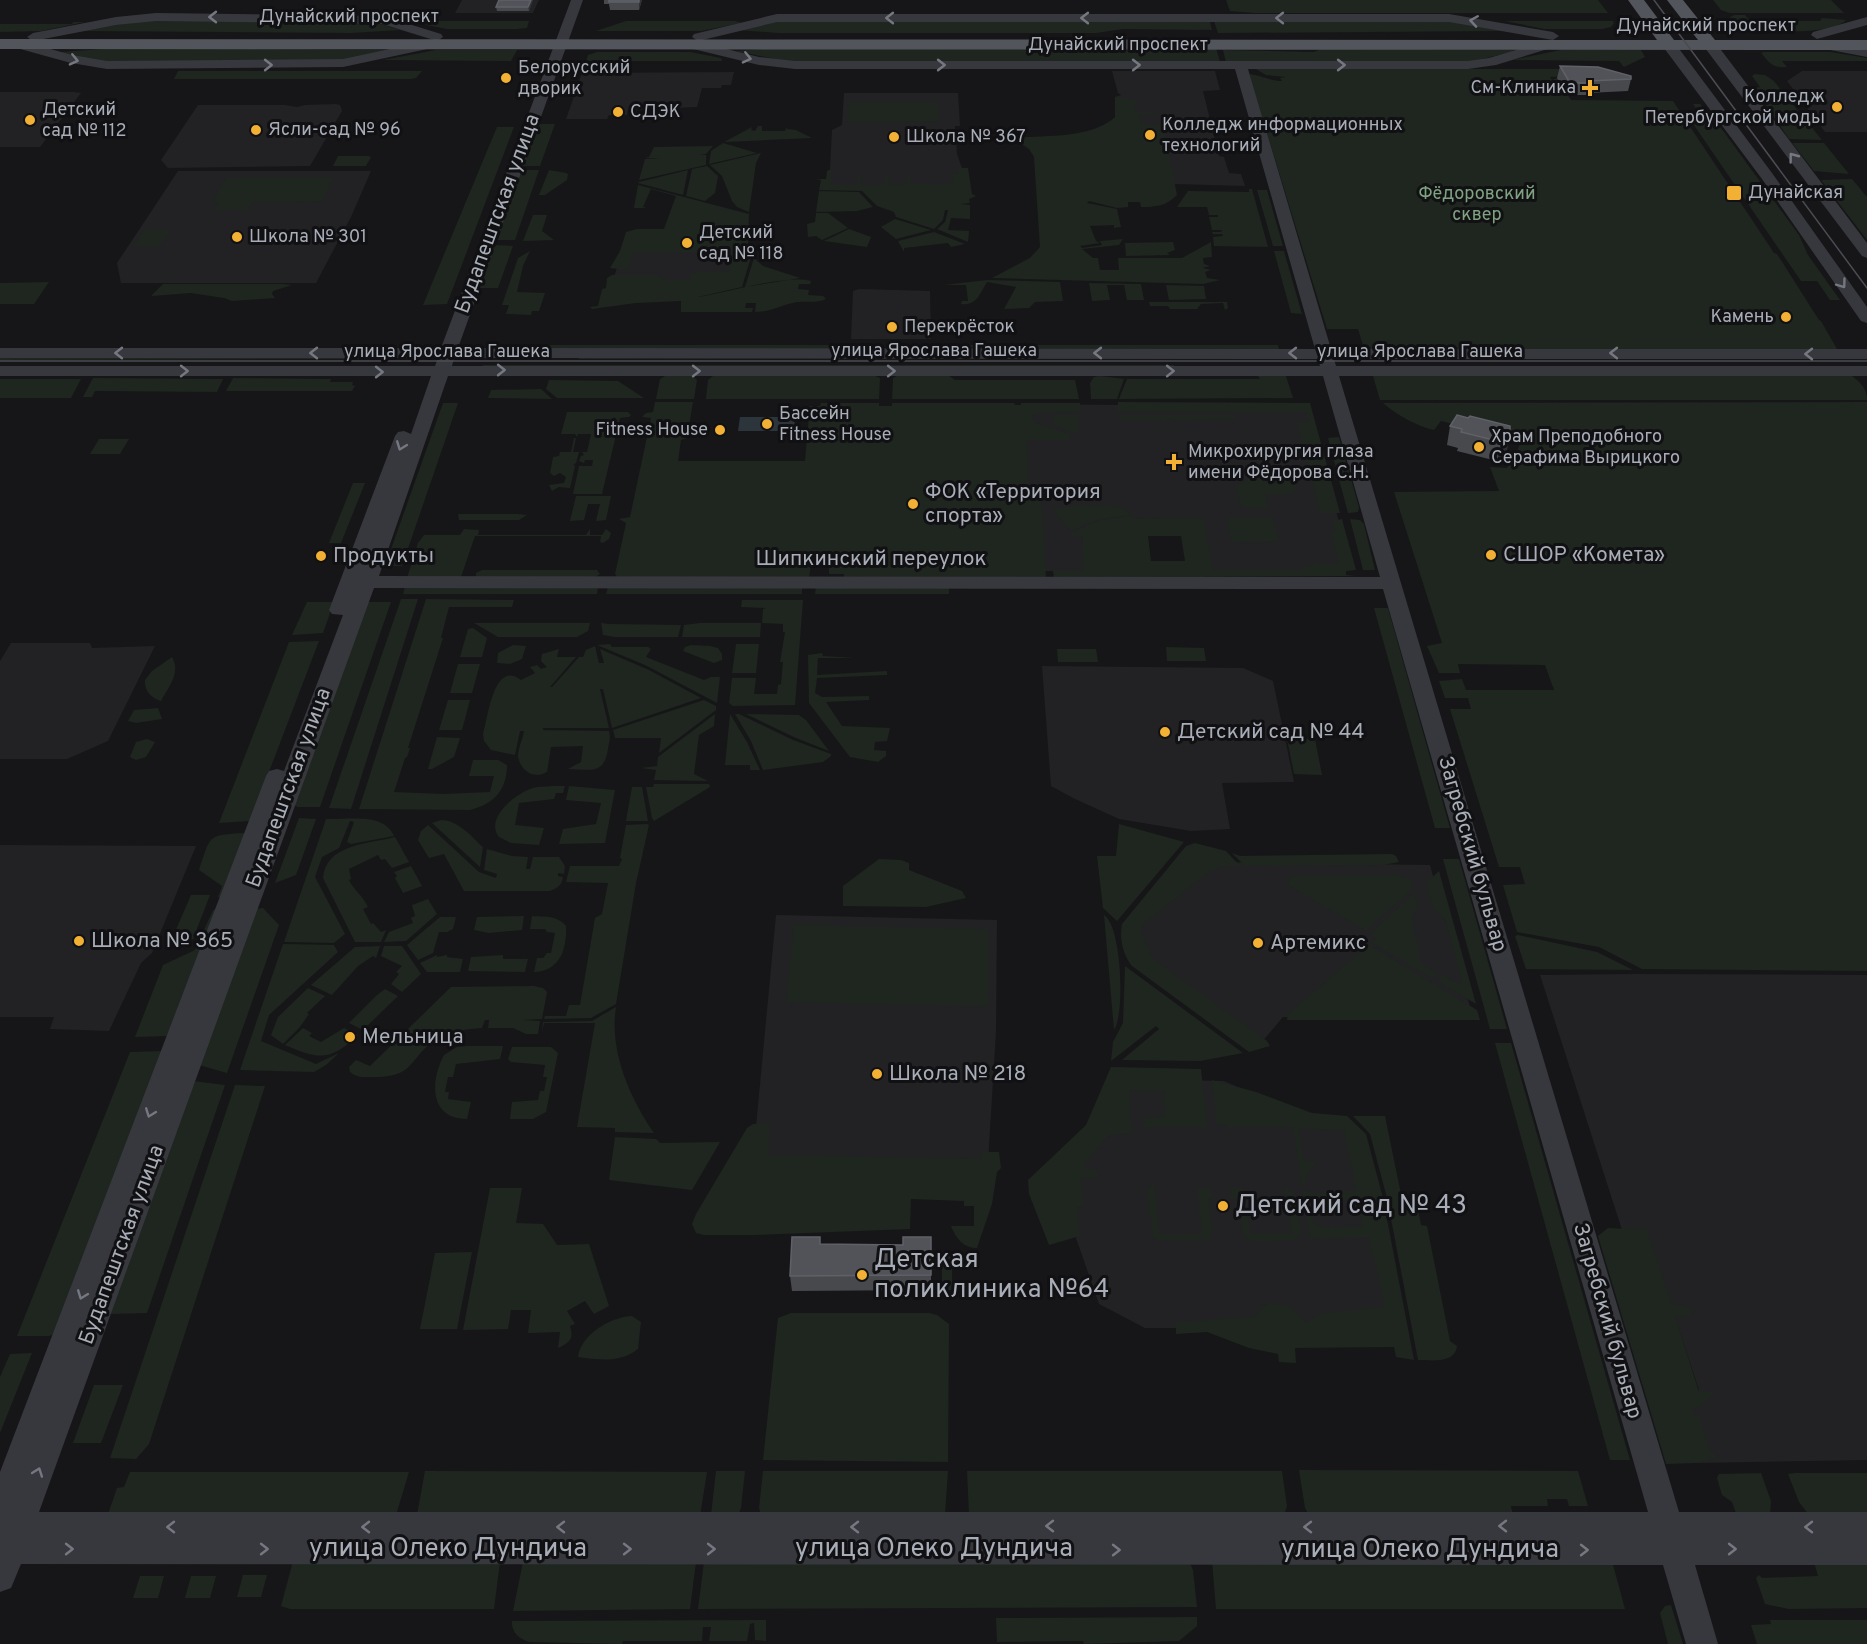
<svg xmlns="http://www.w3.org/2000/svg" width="1867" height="1644" viewBox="0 0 1867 1644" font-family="Overpass,sans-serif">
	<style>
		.built { fill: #222225 }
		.green { fill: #1e261f; fill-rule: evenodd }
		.water { fill: #2c353c }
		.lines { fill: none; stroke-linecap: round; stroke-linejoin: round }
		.minor { fill: #37383d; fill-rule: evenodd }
		.major { fill: #53555c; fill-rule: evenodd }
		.tram { stroke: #4a4c52; stroke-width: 1.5 }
		.wall { fill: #47494d }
		.shaded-wall { fill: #2f3033 }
		.building { fill: #525359; stroke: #5f6168; stroke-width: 1.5 }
		.oneway { stroke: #757881 }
		.poi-dot { fill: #f2b134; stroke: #111113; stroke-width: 2 }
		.labels { text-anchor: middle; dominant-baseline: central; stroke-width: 6; stroke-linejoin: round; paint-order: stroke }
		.far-street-label { font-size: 18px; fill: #a8adb8; stroke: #111113 }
		.far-poi-label { font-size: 18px; fill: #a8adb8; stroke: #111113; text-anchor: start }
		.far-park-label { font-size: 18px; fill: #7fa381; stroke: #111113 }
		.street-label { font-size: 21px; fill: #a8adb8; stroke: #111113 }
		.poi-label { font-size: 21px; fill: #a8adb8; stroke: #111113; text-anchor: start }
		.near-poi-label { font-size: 26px; fill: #a8adb8; stroke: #111113; text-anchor: start }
		.near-street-label { font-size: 26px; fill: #a8adb8; stroke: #111113 }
	</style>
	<rect width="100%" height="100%" fill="#161618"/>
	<!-- built -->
	<path class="built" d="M462,0H539L533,13H455Z
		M1112,71H1215L1220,90L1203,91L1219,156L1224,157L1229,173L1241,174L1245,186L1174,184L1120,123L1115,97L1121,95L1118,93Z
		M1802,71H1867V132H1825L1787,81Z
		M734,72L731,85H722L721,88H702L697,107L628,110L627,115H609L607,119H566L582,73Z
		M0,92H74L81,93L40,147H0Z
		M844,93H958L960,126H955L957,154L968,185L829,187L832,130L842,125Z
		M336,104L340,105L342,111L310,166L168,168L161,160L198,105H285L297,107L305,105Z
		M178,171H371L351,217L316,283H121L117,263Z
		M743,218L733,289H610L618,265L639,234L674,232Z
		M859,289L930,291L931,339H851L853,291Z
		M1021,404L1308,407L1352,570H1205L1196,523L1106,521L1110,571H1033Z
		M11,643H90L92,648L155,646L108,741L67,759H0V661Z
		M1042,666L1243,668L1273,681L1294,782L1222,783L1230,829L1191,831L1119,819L1073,798L1051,786Z
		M0,845L196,846L152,953L141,963L109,1031L50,1029L54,1017H0Z
		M1216,862L1430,865L1473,1017H1283L1262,1042L1150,961L1136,925Z
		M776,915L997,920L996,1032L988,1162L752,1169Z
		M1636,974L1867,975V1460L1697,1463L1674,1391L1699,1390L1675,1317H1650L1540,975Z
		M1127,1079L1224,1081L1313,1120L1355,1124L1401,1328H1145L1099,1304L1076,1238L1071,1174Z"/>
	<!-- green -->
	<path class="green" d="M1226,0H1598L1608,13H1254L1230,11Z
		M1713,0H1831L1844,13H1730L1721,10Z
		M1734,15H1745L1750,21H1820L1822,18L1846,20C1828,37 1764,30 1739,30L1729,18Z
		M148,21H371L400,30L351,33L82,31L85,29Z
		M416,21H529L527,28L516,29H447L416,23Z
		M626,21H735L742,23L701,31H596Z
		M1214,21H1450L1501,31L1218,33Z
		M1505,21H1613L1614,23L1611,27L1602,29H1544Z
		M74,22H85L41,31L0,32V24H71Z
		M771,22H1210L1212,30L1123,29L1096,33H778L738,30Z
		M118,48L390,50L339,61H93L59,52Z
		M776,48H1216L1220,62H791L735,51Z
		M1321,49L1512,50L1515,51L1470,62H1226L1223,50L1314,52Z
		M436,50H517L511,61L383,60Z
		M1561,50H1641L1645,57L1624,67L1619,61L1512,60Z
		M597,52H690L721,58L722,61H586L588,55Z
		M1764,52H1831L1867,58V61H1782L1787,67C1773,68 1770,64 1761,53Z
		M1256,69H1572L1574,76L1550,77L1552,80L1557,78L1571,100L1673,101L1774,253L1777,254L1819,320L1821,321L1837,349H1364L1358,329H1327L1249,74C1261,75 1270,81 1282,81L1280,78L1286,77L1266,75Z
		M178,71H422L416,78L411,79H174Z
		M1755,74L1765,75L1774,81L1822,140L1789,139L1754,88L1760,87L1752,76Z
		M1115,97L1136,100L1138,103L1134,104L1136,112H1154L1156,114H1139L1141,125H1163L1177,195C1166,206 1156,207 1141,207L1140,202H1128V207L1117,208L1089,201L1087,203L1117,209L1121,227L1114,228V225L1090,226L1096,241L1100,243L1080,246L1082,248L1102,245L1100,241L1123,239L1119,245L1082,249L1093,258H1098L1100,270H1119L1118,258H1182L1211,242L1212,257L1203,258L1204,264L1210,266L1203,268L1211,270L1205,272L1207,278L1220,280L1203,284L992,278L1030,258L1040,247L1034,157L1029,149L1013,138C1045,135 1091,139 1115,117Z
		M849,103H938L939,121L848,122Z
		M1693,104H1700L1724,132L1799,235L1808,255L1840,300H1830L1817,281H1801L1689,118H1702Z
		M537,124H555L540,166H522Z
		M758,126H762V131H785L787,127V129L796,130L812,138L724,142L752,127L751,130L755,131Z
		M497,127H514L447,304L423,305Z
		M723,143L757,153L709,164L711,151Z
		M1792,143H1824L1849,174L1814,171Z
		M713,146L706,154H699L706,155V165L639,180L645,159H660L645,158L649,157L654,147Z
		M761,153L756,163L749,212L737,207L732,201L722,176L710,165Z
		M338,156H368L371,157L366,166H333Z
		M707,166L718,176L715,193L705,201L686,196L692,169Z
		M959,168H968L972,194L976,196L969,199L970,203L961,204L970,205V219L951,218L948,230L969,231L968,242L937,229L945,222L948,210H945L943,220L934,229L896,217L894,212L877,206L862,191L819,190L821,180L816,179H826L827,171L831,169L832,185H858V175H861L862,185H884L885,175L888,174V185L907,184L908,174H910L911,184H930L931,174L932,184H953V174L959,173Z
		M520,170H539L515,240H495Z
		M549,170L566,173L568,174L567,180L545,195H539Z
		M688,170L683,195L638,183L639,182Z
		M226,178H334L322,201L252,202L247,210H213L218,203L212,202Z
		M1852,179L1867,197V240L1821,180Z
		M638,185L749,214L748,245L751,256L739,254L751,257L742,287L698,297C726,293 785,274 811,281L810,284H799L798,289L809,290L808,295L823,296L826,299C816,304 804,300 793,303C778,306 771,312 755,312L756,303H746L745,308H753L752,312H681V301L636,303L592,309L590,307L598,306L602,289L606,288L607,278L612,275H657L665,280H690L691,274L699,272L729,271L733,252H633L628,270L610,268L620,251L626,232L637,229H664L676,196L651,189L643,207L647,208H634Z
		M1249,189H1252L1268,247L1214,246L1213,237L1223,236L1222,234H1213L1212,232H1221L1222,230H1212L1209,217H1218V215H1209L1207,207H1177L1188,191L1249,192Z
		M1257,190H1267L1283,246H1273Z
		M819,191L859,192L873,207L857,211L816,212Z
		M816,213H828L848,228L822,240L816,236L808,237L807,224L815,222Z
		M533,215H547L542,231L554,240L523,241Z
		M895,219L931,230L896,239L881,227Z
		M849,229L871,237L867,247L824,241Z
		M144,230H170L160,246H134Z
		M934,232L965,244L951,247L948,243L904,248V252L898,241Z
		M1173,242L1175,250L1167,253L1170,255L1126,256L1125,243Z
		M493,245L513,246L498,288H478Z
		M530,251L523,266L517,292L545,293L539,311H532L531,315L506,314L509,305H502L518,258Z
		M1274,251H1284L1302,314L1291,313Z
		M754,258L763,266L800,278L745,287Z
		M987,280L1060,282L1063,301L1035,302L1029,308L1004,309L1016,287L987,282C980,293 977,306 961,304L962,301H968L966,285H944Z
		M49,282L34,304H0V283Z
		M1089,283L1141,284L1144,300H1127L1124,285H1107L1110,300L1092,301Z
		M163,284H283L292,285L273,291L272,294L275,298L232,301L224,298L191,293L151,296Z
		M1166,285L1204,286L1206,299L1169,300Z
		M1149,302H1227L1228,308L1225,310L1223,303L1201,304L1197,309H1170L1168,306H1150Z
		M533,345H831L828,349H532Z
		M941,345H1278L1279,349H941Z
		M390,357L389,359L0,360V358Z
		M579,358H1289V359H579Z
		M483,365H1174L1175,367H482Z
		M948,375L955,380H1075L1079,399H892L893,378L897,376Z
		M1851,375C1859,382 1867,387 1867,400H1380L1373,376Z
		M665,376H693L697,380L694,399H656L660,379Z
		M713,376H875L880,378L879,399H706L708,380Z
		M1100,376L1124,379L1117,399H1091L1090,383L1094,377Z
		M1258,376H1286L1293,398L1119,399L1127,379H1260Z
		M93,378L223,379L217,392L95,391L92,397H83Z
		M233,378L331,379L330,382H353L352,385L355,386L352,391H226Z
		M0,379H81L71,398H0Z
		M549,380L618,381L644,398H557L546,389Z
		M541,389L552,399L488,398L491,390Z
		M655,402H693L687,438L681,440L678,461H805L810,406H820L821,403H879V406H892V403H1014L1015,405H1021V403H1080L1081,413L1041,412L1032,416L1034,422L1071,435L1068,440H1026L1029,497L1041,498L1046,578H844V574H829V565H811L809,578L617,577L615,574L626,523L619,519L630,517L651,418L642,417L646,413L653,412Z
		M1118,402L1310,403L1340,513H1320L1297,423H1309L1306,412H1118Z
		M1867,402V971L1642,969L1599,947L1517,932L1503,885L1525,884L1520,867H1499L1450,709H1471L1468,698H1445L1439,681L1462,679L1466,690H1554L1545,665L1458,664L1460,673H1439L1427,646L1442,643L1394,492L1499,491L1490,467L1507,468L1511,461L1515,462L1520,452L1517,451L1520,444L1509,440L1510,438L1441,421L1434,430C1416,426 1397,415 1383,403Z
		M443,403H458L402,566H385Z
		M567,412H628L631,415L629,417L620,418L602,494H573L579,466H592L593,460H585L584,463L579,461L581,456L584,455L582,452H587L591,434H578L577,437L575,434H561Z
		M1053,415H1078L1080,432L1075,434L1050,423L1054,420Z
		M1121,415H1236L1237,418H1230V420L1224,418L1195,420L1194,418H1189V420H1172L1171,418H1166L1167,420H1119Z
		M1339,437L1359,507L1358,512L1348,513L1328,438Z
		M574,438H576L573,452H579L576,463L573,465L575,466L570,488L559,487L552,491L549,485L564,483L566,477L560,473L554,476L550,473L553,457L559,456L560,452H571Z
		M99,439H129L120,454H90Z
		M1247,480H1287L1295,484L1297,490L1290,494H1266L1268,508L1242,507L1239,502L1237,487L1239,483Z
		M353,483H365L341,543H329Z
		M576,496H611L606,520L596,521L600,504H588L584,520L570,521Z
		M1061,507C1082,507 1116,500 1132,515L1099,519L1070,531L1053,510Z
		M458,514H518L527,515L519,520H459Z
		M1133,516L1134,519L1203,518L1213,570H1301V567H1314L1313,564H1300H1339L1330,531L1333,533L1336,530L1331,528L1334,527L1333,521L1342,519L1356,570L1346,571V575L1356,576L1054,578L1053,571H1084L1082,536H1072V533L1100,520ZM1148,536H1181L1185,561H1151Z
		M1227,518H1272L1279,541L1232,542Z
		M1350,519L1360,520L1364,524L1375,570H1363Z
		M464,529L479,530L478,535H586L590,529V535H602L606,529L611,533L609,539L603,543L600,542L601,536H475L461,577L407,578L418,543L424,535H460Z
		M482,570H597L600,574L594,578L476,577V573Z
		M405,587H598L597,594H403Z
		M608,587H802V594H606Z
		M816,587H949V594H815Z
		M401,599H418L351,809L329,808Z
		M426,599L514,600L512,607H449L441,638H443L408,748H410L407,757L405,758L394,792L443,794L490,792L494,776H469L473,760H498L507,765C507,790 494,804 470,810L359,809Z
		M742,600H803L795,705L733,706L729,703L732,678H756L754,694H777L778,685L781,684L783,662H780L785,632H783V624L762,623L763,609L766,608L741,607Z
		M307,602H334L323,633L292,635Z
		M366,602H391L320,807H298L292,804Z
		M1374,608H1388L1450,828H1435Z
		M474,623H590L588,631L577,637H498Z
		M601,623L609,624L681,625L678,637H615L603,635Z
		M700,623H761L760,637H682L684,625Z
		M473,628L487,638L482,657H460L468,629Z
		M319,641L251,819L249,821L219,823L289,642Z
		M610,644L612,647H648L651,649L646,657L704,680L711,677H720L717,703L645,665L597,645Z
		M736,644H759L756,673H732Z
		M513,645L526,646L522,659L510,664L497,663L498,653Z
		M691,645L710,646L718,648L722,654V660L714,663L683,651L685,647Z
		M595,646L599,663H604L600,649L649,670L701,698L612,728L603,689H600L609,728H543V730L609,731C611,738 609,742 608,749C604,776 590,769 568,769L581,762L583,746L551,747L547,772C533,780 520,770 518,756C518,749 523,738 524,731H520L515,755L491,750L484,741L483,734C488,717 494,659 521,680L535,673L530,667L537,665L541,669L547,667L541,661L542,654L559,649L557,657H576L550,687H552L579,657H583L586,650Z
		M1166,647L1204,648L1206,661H1167Z
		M1057,649H1096L1098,662H1058Z
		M822,653L823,656L856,658H818L817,675L887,671V675L817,678L815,693L822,697L869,696V700L826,702L842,726L890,728L887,741L875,742L874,750L886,751V756L878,762L850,757L809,703L808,655Z
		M172,657C181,673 169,686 161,701C151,698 144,691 145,680L152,671Z
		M458,664H480L472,693H450Z
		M448,700H470L462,730H439Z
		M704,700L716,706V710L659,753L661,738H615L613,730Z
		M158,708L162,719L136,723L128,721L134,710Z
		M715,714L714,726L699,735L694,774L708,781L654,780L656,770L641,768L657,766L658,757Z
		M730,714L747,742L760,770H750V765H725Z
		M735,714H739L793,740L831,754V756L823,762L763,770L751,741Z
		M746,714L799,715L806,720L829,751L796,738Z
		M437,737L460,738L454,757L432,769H428Z
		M147,739L155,742L146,757L136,760L130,757L136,742Z
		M1287,739H1315L1322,775L1294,774Z
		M654,784H709L710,787L654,821L652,818L646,787H653Z
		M552,786H565L563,793H556L554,799L519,803L515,825L544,828L539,845L511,843L499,837C484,818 516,793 533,788C539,786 546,787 552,786Z
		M569,786L615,790L605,843L559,844L563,829L596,824L601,803L566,800Z
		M632,787H642L648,821H626Z
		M299,818L316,819L296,875L275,883Z
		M326,819C348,820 384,812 394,836L351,844L347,842L354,822L350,821L339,848L322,857L315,877L345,934L334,943L284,942Z
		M441,820C458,820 471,836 483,847L480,867L432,823Z
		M647,824L649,825L636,883L616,1004L591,1018L544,1019L545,1016H566L569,1005H580L595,918L602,914L608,883L566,882L570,866H619L622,859L620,858L626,825Z
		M1119,824L1184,842L1117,921L1103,908L1097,856H1116Z
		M428,825L479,872L496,878L497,874L484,870L487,849L512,856L528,857L526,869H530L533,857H559L565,866L564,874L558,873V876L563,877C562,885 557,889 549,891H464L444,854L429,858L418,840L421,831Z
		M244,833L246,835L222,897H218L222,886L199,870C211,836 206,835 244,833Z
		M395,837L409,862L392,868L385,859L381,860L378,855L349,869L351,879L349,880C355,892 361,893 368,907L363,909L371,924L373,923L381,932L386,930L381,942H355L323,878C326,844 368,844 395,837Z
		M1195,843L1226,851L1240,866H1223L1209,872L1143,924L1141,932L1153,959L1267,1041L1270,1046L1249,1052L1132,966C1123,955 1119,938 1122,924L1186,846Z
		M1232,853L1240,856L1392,854L1396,856L1399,862L1383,865L1245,866Z
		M879,859L901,860L909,863V870L962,891L966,898L926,907L843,906V886Z
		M1443,859H1459L1507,1029H1490Z
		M411,866L422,886L403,893L395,878L397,876L394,872Z
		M1439,871L1476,1004L1437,981L1441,975L1463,985L1445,919L1433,908L1426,883Z
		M1398,875L1410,879L1413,888L1366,931L1290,886L1287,881L1293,877L1300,876Z
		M1414,893L1418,905L1412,919L1421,964L1437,973L1432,978L1372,943L1376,938L1370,934Z
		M191,895H210L193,939L171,941Z
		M428,899L437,914L406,941L384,942L389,932L413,923L411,918L415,916L412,905Z
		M263,908L279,925L227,1073L199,1065L255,909Z
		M217,909L169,1036L135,1037L163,965L195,950L213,910Z
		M1104,915C1122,926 1125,1015 1114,1030Z
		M524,916L522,930L489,933L474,930L477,917Z
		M532,916C545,917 557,915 566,926C567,949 560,971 534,972L537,958H543L547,953H551L555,933L547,932L545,929H530Z
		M440,917H456L453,929L447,932H439L433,953L418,960L407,945Z
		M794,925L988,929V1006L786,1002Z
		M1518,935L1597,952L1633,970L1526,969L1515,936Z
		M283,944L334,945L338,952L269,1015L261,1041L316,1064L339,1053L326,1065L314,1072L240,1070Z
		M1369,945L1477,1010L1480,1020H1287L1288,1014Z
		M380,946L376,958L373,956L358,966L332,995L311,985L355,947Z
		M384,946H402L421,974L402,992L391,984L399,974L396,972L402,966L381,956Z
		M437,955V957L447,955V957L463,959L460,972H427L420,963Z
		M503,955V959H528L525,972L468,971L471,957Z
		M1125,966L1243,1053L1200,1061L1122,1060L1159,1029L1156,1026L1111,1061L1113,1042L1123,1023Z
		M534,986L543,988L547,992L542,1019L522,1020L540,1021L538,1034H526L513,1028H488L489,1020H485L482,1028C467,1029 450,1031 437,1039C408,1057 417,1078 372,1077C364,1077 357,1078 350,1072L349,1067L356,1060L370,1066L451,987Z
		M308,988L325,996L307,1013L309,1014L300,1027L283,1044L271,1035L278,1017Z
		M385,989L398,996L363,1030L349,1023L377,995Z
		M616,1007C609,1051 630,1098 654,1133L615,1132V1128L577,1127L595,1023H544L542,1033L543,1022L592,1021Z
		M303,1028L312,1033L309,1036L321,1042L344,1028L358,1035C331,1061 319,1060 285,1045Z
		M1495,1043H1511L1630,1460H1610Z
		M467,1046H503L500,1059L456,1064L453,1077H448L445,1092H449L448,1099L471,1102L467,1119C429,1119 430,1081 444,1055L457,1047Z
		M512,1047H551L558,1053L546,1112L533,1119H510L512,1102L538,1100L540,1091H544L547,1077H543L545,1065L511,1062L508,1059Z
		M164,1051L55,1334L49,1336H17L130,1052Z
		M1111,1067L1201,1069L1207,1127H1142L1145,1119L1165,1116L1164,1091L1129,1090L1132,1133L1109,1135L1084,1163L1086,1169L1096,1170L1100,1177L1080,1178L1084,1206L1077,1208L1080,1236L1049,1245L1029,1194L1028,1180L1086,1125Z
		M1212,1080L1256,1092L1312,1113L1347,1116L1366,1134L1383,1198L1414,1360L1396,1357L1394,1347L1295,1348L1296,1363L1279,1362L1278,1354L1249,1348L1207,1332L1176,1334V1322L1253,1317L1268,1303L1290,1306L1306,1323L1323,1313L1385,1307L1369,1237L1310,1238L1305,1207H1308L1314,1223L1323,1228L1363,1226L1356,1201L1304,1200L1302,1189L1318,1194L1326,1191H1356L1344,1130L1298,1128L1304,1161L1316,1162L1305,1178L1306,1186H1302L1293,1127H1228L1227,1124H1218L1217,1127Z
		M193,1081L225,1085L147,1313L109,1314Z
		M235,1085L265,1086L149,1444L136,1459L110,1458Z
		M1353,1116H1385L1402,1199L1416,1200L1421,1225L1427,1226L1450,1341L1457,1346C1455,1364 1432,1360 1418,1360L1387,1198L1370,1134Z
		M770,1123L768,1155L981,1159L982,1152H999L1001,1168L997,1172L992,1204L977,1248C963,1248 956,1238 951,1226H974V1206H964V1201L911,1199L910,1229L755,1235H704L696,1233L692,1224L696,1214L747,1128L753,1124Z
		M615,1137L656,1139L660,1143L720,1142L692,1190L609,1180Z
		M1154,1185L1160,1234H1202L1197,1188H1210L1212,1198L1208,1199L1212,1232L1209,1240L1159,1241L1153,1237L1147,1190L1149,1186Z
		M1284,1186L1294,1193L1301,1231L1299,1238L1293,1240C1244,1242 1244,1251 1237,1199H1231L1230,1188H1244L1250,1233L1292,1234Z
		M490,1188H522L516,1223L543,1224L557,1245L589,1244L609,1306L594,1314L585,1301L567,1311L575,1324L570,1326C574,1340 570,1342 558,1348L560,1332L528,1333L531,1310H511L508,1329L463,1330Z
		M1608,1228L1647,1230L1671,1303L1690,1308L1692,1315L1675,1316L1699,1392H1715L1699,1407L1692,1409L1695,1416H1699L1710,1451L1719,1457L1696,1463L1666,1464L1598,1236Z
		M942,1251L952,1253V1290H942Z
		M472,1252L457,1329H420L435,1253Z
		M791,1313H929L937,1315L949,1324L948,1462L763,1460L778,1318Z
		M632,1316L641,1322L638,1349C620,1363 600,1360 578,1357C581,1334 611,1317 632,1316Z
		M32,1353L0,1433V1377L10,1354Z
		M94,1385H123L101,1443H73Z
		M1299,1470L1578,1471L1588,1506H1569L1567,1499H1547L1548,1506H1511L1513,1515H1309L1305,1508Z
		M425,1471L707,1472L700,1516L417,1515Z
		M716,1471H745L741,1508L738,1515H711Z
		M763,1471H948L945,1515H761L759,1508Z
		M967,1471H1282L1287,1506L1284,1515H969Z
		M130,1472H409L396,1515L107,1517L117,1488L124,1487Z
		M1761,1473L1771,1501L1770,1515L1737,1516L1732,1502L1722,1495L1717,1478L1719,1474Z
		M1795,1473H1867V1515H1809L1799,1502L1788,1474Z
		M293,1561L500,1562L494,1609H290L281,1606Z
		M1189,1561L1193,1570L1197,1607L698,1609L704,1562Z
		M1212,1561H1612L1625,1609H1216Z
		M523,1562H696L690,1609L513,1611Z
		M1814,1562H1867V1608L1789,1609L1765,1604L1756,1578L1759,1575L1762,1578L1818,1576Z
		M243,1575H267L261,1597H237Z
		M140,1576H164L158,1598H133Z
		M191,1576H216L210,1598H185Z
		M1671,1605L1683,1644H1668L1660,1613L1665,1606Z
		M1197,1617V1626L1179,1641L1084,1644L1083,1641L997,1642L996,1618Z
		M766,1620V1641L755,1640L754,1623L750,1624L747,1641H709L711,1627H703L702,1641H623L622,1644L529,1642C519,1639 511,1632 512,1621Z
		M1770,1620H1867V1644H1757L1751,1625L1771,1624Z"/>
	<!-- water -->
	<path class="water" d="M740,417H795L794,431H738Z"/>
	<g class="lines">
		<!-- minor -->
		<path class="minor" d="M571,0H583L458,348L1315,349L1235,69H795L759,65L685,47L684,44L690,40L759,57L795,61H1468L1489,58L1546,41L1551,42L1552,45L1551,48L1496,65L1468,69H1248L1331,349H1867V359H1334L1336,366H1867V376H1339L1679,1512H1867V1565H1695L1718,1644H1686L1663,1565L21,1564L11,1588L0,1592V1472L266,776L269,771L277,769L284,771L343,615L332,614L329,610L395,436L398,432L404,431L411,434L431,376H0V366H435L438,358H0V348H441ZM454,358L1318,359L1320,366H452ZM448,376H1323L1380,577L379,576ZM374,588L1383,589L1648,1512H39Z
			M156,13L383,16L441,34L443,37L437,41L382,24L156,21L116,25L33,41L27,37L33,33L116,17Z
			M777,14H1449L1553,32L1559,36L1553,40L1449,22H777L698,41L692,37L694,34Z
			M1867,17V25L1817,39L1811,35L1813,32Z
			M18,40L72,55L107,61L343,59L432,40L438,44L432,48L343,67L107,69L71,63L13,47L12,44Z
			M1669,41L1674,42L1772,173L1867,307V323L1861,321L1762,179L1664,48L1663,45L1664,42Z
			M1710,41L1715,42L1867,243V258L1862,256L1705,48L1704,45L1705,42Z
			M1825,41L1867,49V57L1820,48L1819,45L1820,42Z"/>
		<!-- major -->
		<path class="major" d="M1628,0H1644L1674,40H1698L1667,0H1683L1715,40H1867V50L0,49V39L1657,40Z"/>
		<!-- tram -->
		<path class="tram" d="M1654,0L1867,288
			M0,361H1867"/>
	</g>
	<!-- wall -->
	<path class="wall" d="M499,0H533L529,11H497L496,7Z
		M604,0H642L639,10H610L609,4H604Z
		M1560,66L1631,79L1628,91L1588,93L1587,95H1567L1557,78Z
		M1450,426H1510L1506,455L1500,457L1497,461L1457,451L1458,448L1447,445Z
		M931,1237V1290L792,1291L790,1276L821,1244L903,1245Z"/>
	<!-- shaded-wall -->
	<path class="shaded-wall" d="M531,0H533L529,11L528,7Z
		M639,0H642L639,10Z
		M1510,436L1506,455L1500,457L1497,461L1501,442L1504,438Z"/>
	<!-- building -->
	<path class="building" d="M499,0H531L528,7H496Z
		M609,0H639V2H609Z
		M1560,66L1598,67L1631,76V79L1589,81L1590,83H1570Z
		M1457,415L1468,418L1470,416L1510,426V436L1504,438L1501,442L1461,432L1462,429L1450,426Z
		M792,1237H820V1244L903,1245V1237H931V1275L790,1276Z"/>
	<!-- one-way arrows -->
	<defs><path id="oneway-chevron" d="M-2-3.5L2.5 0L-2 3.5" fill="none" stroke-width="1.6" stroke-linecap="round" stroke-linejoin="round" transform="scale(1.5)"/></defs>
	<g class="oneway">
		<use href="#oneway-chevron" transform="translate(213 17) rotate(-180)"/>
		<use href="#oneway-chevron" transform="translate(890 18) rotate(-180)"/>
		<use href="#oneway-chevron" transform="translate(1085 18) rotate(-180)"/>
		<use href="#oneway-chevron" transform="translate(1280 18) rotate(-180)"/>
		<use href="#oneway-chevron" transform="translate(1474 21) rotate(-171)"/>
		<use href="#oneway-chevron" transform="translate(747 58) rotate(13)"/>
		<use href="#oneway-chevron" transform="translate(74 60) rotate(13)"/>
		<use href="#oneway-chevron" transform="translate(268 65)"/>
		<use href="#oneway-chevron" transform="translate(941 65)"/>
		<use href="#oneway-chevron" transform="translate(1136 65)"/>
		<use href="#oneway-chevron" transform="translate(1341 65)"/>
		<use href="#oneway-chevron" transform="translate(1793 157) rotate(-127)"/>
		<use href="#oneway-chevron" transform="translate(1842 284) rotate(54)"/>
		<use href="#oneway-chevron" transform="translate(119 353) rotate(180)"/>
		<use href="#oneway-chevron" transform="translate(314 353) rotate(180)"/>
		<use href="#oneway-chevron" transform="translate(1098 353) rotate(180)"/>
		<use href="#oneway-chevron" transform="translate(1293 353) rotate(180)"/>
		<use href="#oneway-chevron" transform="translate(1614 353) rotate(-180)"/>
		<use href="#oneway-chevron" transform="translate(1809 354) rotate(-180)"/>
		<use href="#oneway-chevron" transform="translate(501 370)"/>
		<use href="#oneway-chevron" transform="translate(184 371)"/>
		<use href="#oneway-chevron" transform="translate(696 371)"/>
		<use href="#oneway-chevron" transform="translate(891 371)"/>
		<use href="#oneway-chevron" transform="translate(1170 371)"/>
		<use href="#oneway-chevron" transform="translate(379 372)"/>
		<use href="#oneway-chevron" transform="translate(401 446) rotate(111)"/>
		<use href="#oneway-chevron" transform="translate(150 1113) rotate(111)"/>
		<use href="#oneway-chevron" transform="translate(82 1295) rotate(111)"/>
		<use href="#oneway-chevron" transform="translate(38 1472) rotate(-70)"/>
		<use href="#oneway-chevron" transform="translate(1050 1526) rotate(180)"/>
		<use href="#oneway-chevron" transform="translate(1503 1526) rotate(180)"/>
		<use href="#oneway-chevron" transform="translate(171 1527) rotate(180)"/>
		<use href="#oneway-chevron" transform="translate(366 1527) rotate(180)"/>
		<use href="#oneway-chevron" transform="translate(561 1527) rotate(180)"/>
		<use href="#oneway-chevron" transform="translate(855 1527) rotate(180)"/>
		<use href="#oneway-chevron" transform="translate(1308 1527) rotate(180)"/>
		<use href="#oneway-chevron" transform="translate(1809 1527) rotate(-180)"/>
		<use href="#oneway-chevron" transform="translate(69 1549)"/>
		<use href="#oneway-chevron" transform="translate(264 1549)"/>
		<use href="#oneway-chevron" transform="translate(627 1549)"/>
		<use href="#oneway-chevron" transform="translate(711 1549)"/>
		<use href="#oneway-chevron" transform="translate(1732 1549)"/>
		<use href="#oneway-chevron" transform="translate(1116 1550)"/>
		<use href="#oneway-chevron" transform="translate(1584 1550)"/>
	</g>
	<!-- markers -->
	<g class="poi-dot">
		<circle cx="506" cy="78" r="6"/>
		<path d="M1587 79h6v6h6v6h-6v6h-6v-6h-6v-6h6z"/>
		<circle cx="1837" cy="107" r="6"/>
		<circle cx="618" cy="112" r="6"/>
		<circle cx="30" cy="120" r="6"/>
		<circle cx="256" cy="130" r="6"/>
		<circle cx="1150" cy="135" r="6"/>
		<circle cx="894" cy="137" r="6"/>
		<rect x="1726" y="185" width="16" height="16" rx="3"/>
		<circle cx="237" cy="237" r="6"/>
		<circle cx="687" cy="243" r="6"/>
		<circle cx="1786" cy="317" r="6"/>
		<circle cx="892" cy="327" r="6"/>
		<circle cx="767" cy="424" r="6"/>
		<circle cx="720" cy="430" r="6"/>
		<circle cx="1479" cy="447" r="6"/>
		<path d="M1171 453h6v6h6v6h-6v6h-6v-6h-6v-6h6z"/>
		<circle cx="913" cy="504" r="6"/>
		<circle cx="1491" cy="555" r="6"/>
		<circle cx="321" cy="556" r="6"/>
		<circle cx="1165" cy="732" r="6"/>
		<circle cx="79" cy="941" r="6"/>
		<circle cx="1258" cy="943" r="6"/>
		<circle cx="350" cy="1037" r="6"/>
		<circle cx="877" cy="1074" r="6"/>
		<circle cx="1223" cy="1206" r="6"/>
		<circle cx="862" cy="1275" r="6"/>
	</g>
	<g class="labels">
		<!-- far-street labels -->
		<g class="far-street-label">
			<text x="349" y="17">Дунайский проспект</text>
			<text x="1706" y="26">Дунайский проспект</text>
			<text x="1118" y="45">Дунайский проспект</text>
			<text x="934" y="351">улица Ярослава Гашека</text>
			<text x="447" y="352">улица Ярослава Гашека</text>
			<text x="1420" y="352">улица Ярослава Гашека</text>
		</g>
		<!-- far-poi labels -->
		<g class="far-poi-label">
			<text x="518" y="68">Белорусский<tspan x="518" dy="21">дворик</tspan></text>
			<text x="1576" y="88" text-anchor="end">См-Клиника</text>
			<text x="1825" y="97" text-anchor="end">Колледж<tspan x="1825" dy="21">Петербургской моды</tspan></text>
			<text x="42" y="110">Детский<tspan x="42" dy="21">сад № 112</tspan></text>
			<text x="630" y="112">СДЭК</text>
			<text x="1162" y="125">Колледж информационных<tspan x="1162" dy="21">технологий</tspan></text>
			<text x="268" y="130">Ясли-сад № 96</text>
			<text x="906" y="137">Школа № 367</text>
			<text x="1748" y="193">Дунайская</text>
			<text x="699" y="233">Детский<tspan x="699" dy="21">сад № 118</tspan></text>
			<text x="249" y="237">Школа № 301</text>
			<text x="1774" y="317" text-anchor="end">Камень</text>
			<text x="904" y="327">Перекрёсток</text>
			<text x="779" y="414">Бассейн<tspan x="779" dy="21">Fitness House</tspan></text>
			<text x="708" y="430" text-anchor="end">Fitness House</text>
			<text x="1491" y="437">Храм Преподобного<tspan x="1491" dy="21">Серафима Вырицкого</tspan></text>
			<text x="1188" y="452">Микрохирургия глаза<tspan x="1188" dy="21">имени Фёдорова С.Н.</tspan></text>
		</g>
		<!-- far-park labels -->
		<g class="far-park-label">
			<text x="1477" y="194">Фёдоровский<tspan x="1477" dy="21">сквер</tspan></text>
		</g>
		<!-- street labels -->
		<g class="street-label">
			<text transform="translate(498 214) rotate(-70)">Будапештская улица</text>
			<text x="871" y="559">Шипкинский переулок</text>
			<text transform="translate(289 788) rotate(-70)">Будапештская улица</text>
			<text transform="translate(1472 854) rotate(74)">Загребский бульвар</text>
			<text transform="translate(122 1245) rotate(-70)">Будапештская улица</text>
			<text transform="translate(1607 1321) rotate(74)">Загребский бульвар</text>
		</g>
		<!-- poi labels -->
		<g class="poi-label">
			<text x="925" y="492">ФОК «Территория<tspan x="925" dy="24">спорта»</tspan></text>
			<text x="1503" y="555">СШОР «Комета»</text>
			<text x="333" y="556">Продукты</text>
			<text x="1177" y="732">Детский сад № 44</text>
			<text x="91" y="941">Школа № 365</text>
			<text x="1270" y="943">Артемикс</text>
			<text x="362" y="1037">Мельница</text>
			<text x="889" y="1074">Школа № 218</text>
		</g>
		<!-- near-poi labels -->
		<g class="near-poi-label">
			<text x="1235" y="1206">Детский сад № 43</text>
			<text x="874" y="1260">Детская<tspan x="874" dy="30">поликлиника №64</tspan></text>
		</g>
		<!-- near-street labels -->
		<g class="near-street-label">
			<text x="448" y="1549">улица Олеко Дундича</text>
			<text x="934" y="1549">улица Олеко Дундича</text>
			<text x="1420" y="1550">улица Олеко Дундича</text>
		</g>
	</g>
</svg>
